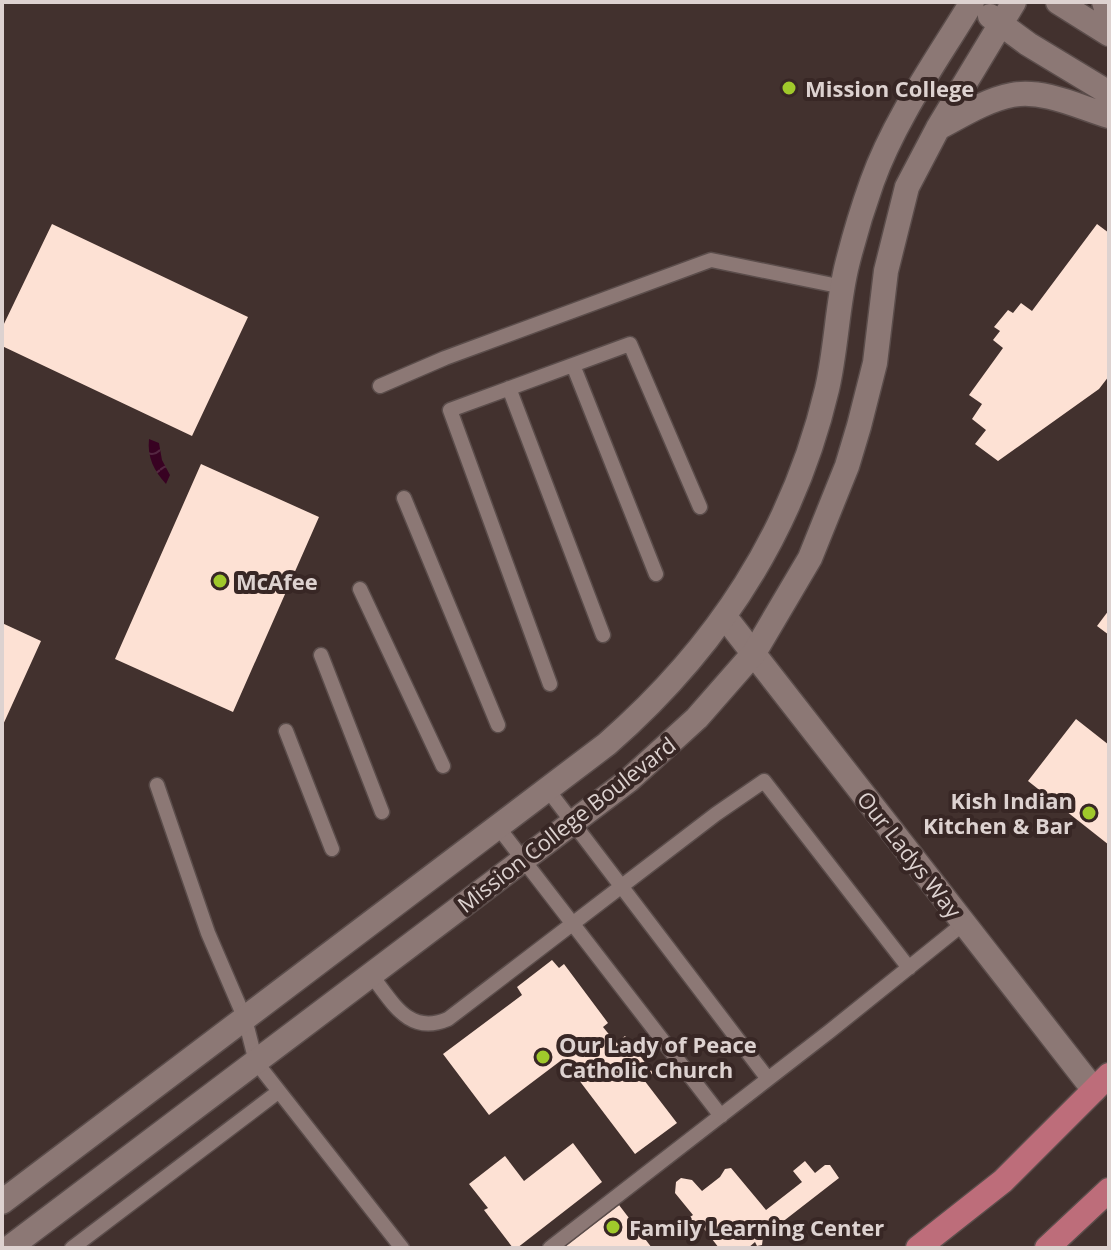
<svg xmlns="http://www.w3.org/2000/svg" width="1111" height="1250" viewBox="0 0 1111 1250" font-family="'Open Sans',sans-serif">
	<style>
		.water { fill: url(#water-waves) }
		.building { fill: #fde1d4 }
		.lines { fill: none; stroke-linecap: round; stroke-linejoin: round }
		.lane-casing { stroke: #5b4d4b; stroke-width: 17 }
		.street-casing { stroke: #5b4d4b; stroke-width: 27 }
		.secondary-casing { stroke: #5b4d4b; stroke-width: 27 }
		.primary-casing { stroke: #5b4d4b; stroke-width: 27 }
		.lane { stroke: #8c7875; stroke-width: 14 }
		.street { stroke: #8c7875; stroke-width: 24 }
		.secondary { stroke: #8c7875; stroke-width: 24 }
		.primary { stroke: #bd6d7a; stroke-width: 24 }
		.poi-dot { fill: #a0c92b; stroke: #382725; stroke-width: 3 }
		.labels { text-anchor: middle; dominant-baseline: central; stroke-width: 8; stroke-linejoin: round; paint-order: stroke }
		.poi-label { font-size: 22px; font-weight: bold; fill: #ddd2d0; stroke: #382725; text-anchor: start }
		.street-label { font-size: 22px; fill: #ddd2d0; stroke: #382725 }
	</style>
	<defs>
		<pattern id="water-waves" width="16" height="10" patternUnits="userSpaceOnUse" patternTransform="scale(2)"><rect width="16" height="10" fill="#380222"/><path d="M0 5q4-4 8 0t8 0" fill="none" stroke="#542641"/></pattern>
	</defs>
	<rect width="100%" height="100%" fill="#42312e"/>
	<!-- water -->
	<path class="water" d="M149,439L159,443L162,460L170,475L166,484C154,471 147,457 149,439Z"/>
	<!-- building -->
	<path class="building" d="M52,224L248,317L192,436L2,346V328Z
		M1097,224L1109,233V376L1099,389L998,461L975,444L986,430L972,419L982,404L969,395L1003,348L993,340L1000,331L994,327L1008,310L1013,313L1021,303L1032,311Z
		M201,464L319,517L233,712L115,659Z
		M1109,610V635L1097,626Z
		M2,623L41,641L2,727Z
		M1076,719L1109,745V845L1028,781Z
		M552,960L559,968L564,964L608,1023L603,1027L616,1043L625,1036L653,1073L644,1080L677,1123L635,1154L563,1059L489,1115L443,1054L522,995L517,987Z
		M573,1143L602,1182L517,1248H513L484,1210L488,1208L469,1184L505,1156L524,1181Z
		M805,1161L815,1173L825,1165H830L839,1178L763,1237L762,1245L757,1246L755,1242L748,1248H719L701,1225L696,1226L691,1222L690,1217L693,1215L675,1193L676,1182L681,1178L692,1180L702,1191L720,1177L725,1169L731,1168L766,1210L802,1182L793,1171Z
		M619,1205L652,1248H563Z"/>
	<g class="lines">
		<defs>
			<path id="lane" d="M573,365L656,574
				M380,386L445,358L711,260L843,287
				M509,388L603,635
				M404,498L498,725
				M360,589L443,766
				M321,655L382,812
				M550,684L450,410L630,344L700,507
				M286,731L332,849
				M157,785L208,933L245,1019L256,1062L402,1248
				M548,790L768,1079
				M498,827L721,1116
				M371,975C393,1002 408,1036 448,1019L716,814L764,781L909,968
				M72,1248L278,1092
				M550,1248L830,1031L963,924"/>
			<path id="street" d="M725,617L1094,1090"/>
			<path id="secondary" d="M1058,2L1109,34
				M1104,2L1109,18
				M990,16L1028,44L1109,93
				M938,128C961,116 986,100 1012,95C1044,89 1079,107 1109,116
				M2,1202L607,744C717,648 793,533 827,389C836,350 837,309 846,269C853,240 862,210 872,182C895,118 937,60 972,2
				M9,1248L629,780L697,718L754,653L810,558L847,466L859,426L875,363L886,271L907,187L938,128L1014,2"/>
			<path id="primary" d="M918,1248L1003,1181L1109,1075
				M1047,1248L1109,1190"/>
		</defs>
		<!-- lane casing -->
		<use href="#lane" class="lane-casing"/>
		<!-- street casing -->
		<use href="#street" class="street-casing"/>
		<!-- secondary casing -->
		<use href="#secondary" class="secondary-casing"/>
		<!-- primary casing -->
		<use href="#primary" class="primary-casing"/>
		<!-- lane -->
		<use href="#lane" class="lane"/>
		<!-- street -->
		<use href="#street" class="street"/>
		<!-- secondary -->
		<use href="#secondary" class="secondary"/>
		<!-- primary -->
		<use href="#primary" class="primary"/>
	</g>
	<!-- markers -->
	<g class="poi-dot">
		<circle cx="789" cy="88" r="8"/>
		<circle cx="220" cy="581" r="8"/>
		<circle cx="1089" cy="813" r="8"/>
		<circle cx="543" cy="1057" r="8"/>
		<circle cx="613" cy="1227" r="8"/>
	</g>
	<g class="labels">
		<!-- poi labels -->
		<g class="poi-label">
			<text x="805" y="88">Mission College</text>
			<text x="236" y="581">McAfee</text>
			<text x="1073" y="800" text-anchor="end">Kish Indian<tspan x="1073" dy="25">Kitchen &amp; Bar</tspan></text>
			<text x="559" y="1044">Our Lady of Peace<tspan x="559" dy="25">Catholic Church</tspan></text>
			<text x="629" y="1227">Family Learning Center</text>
		</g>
		<!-- street labels -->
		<g class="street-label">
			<text transform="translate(566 824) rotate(-38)">Mission College Boulevard</text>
			<text transform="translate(910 854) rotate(52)">Our Ladys Way</text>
		</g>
	</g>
	<!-- border -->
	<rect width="1111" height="1250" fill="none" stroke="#ddd2d0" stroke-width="8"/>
</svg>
